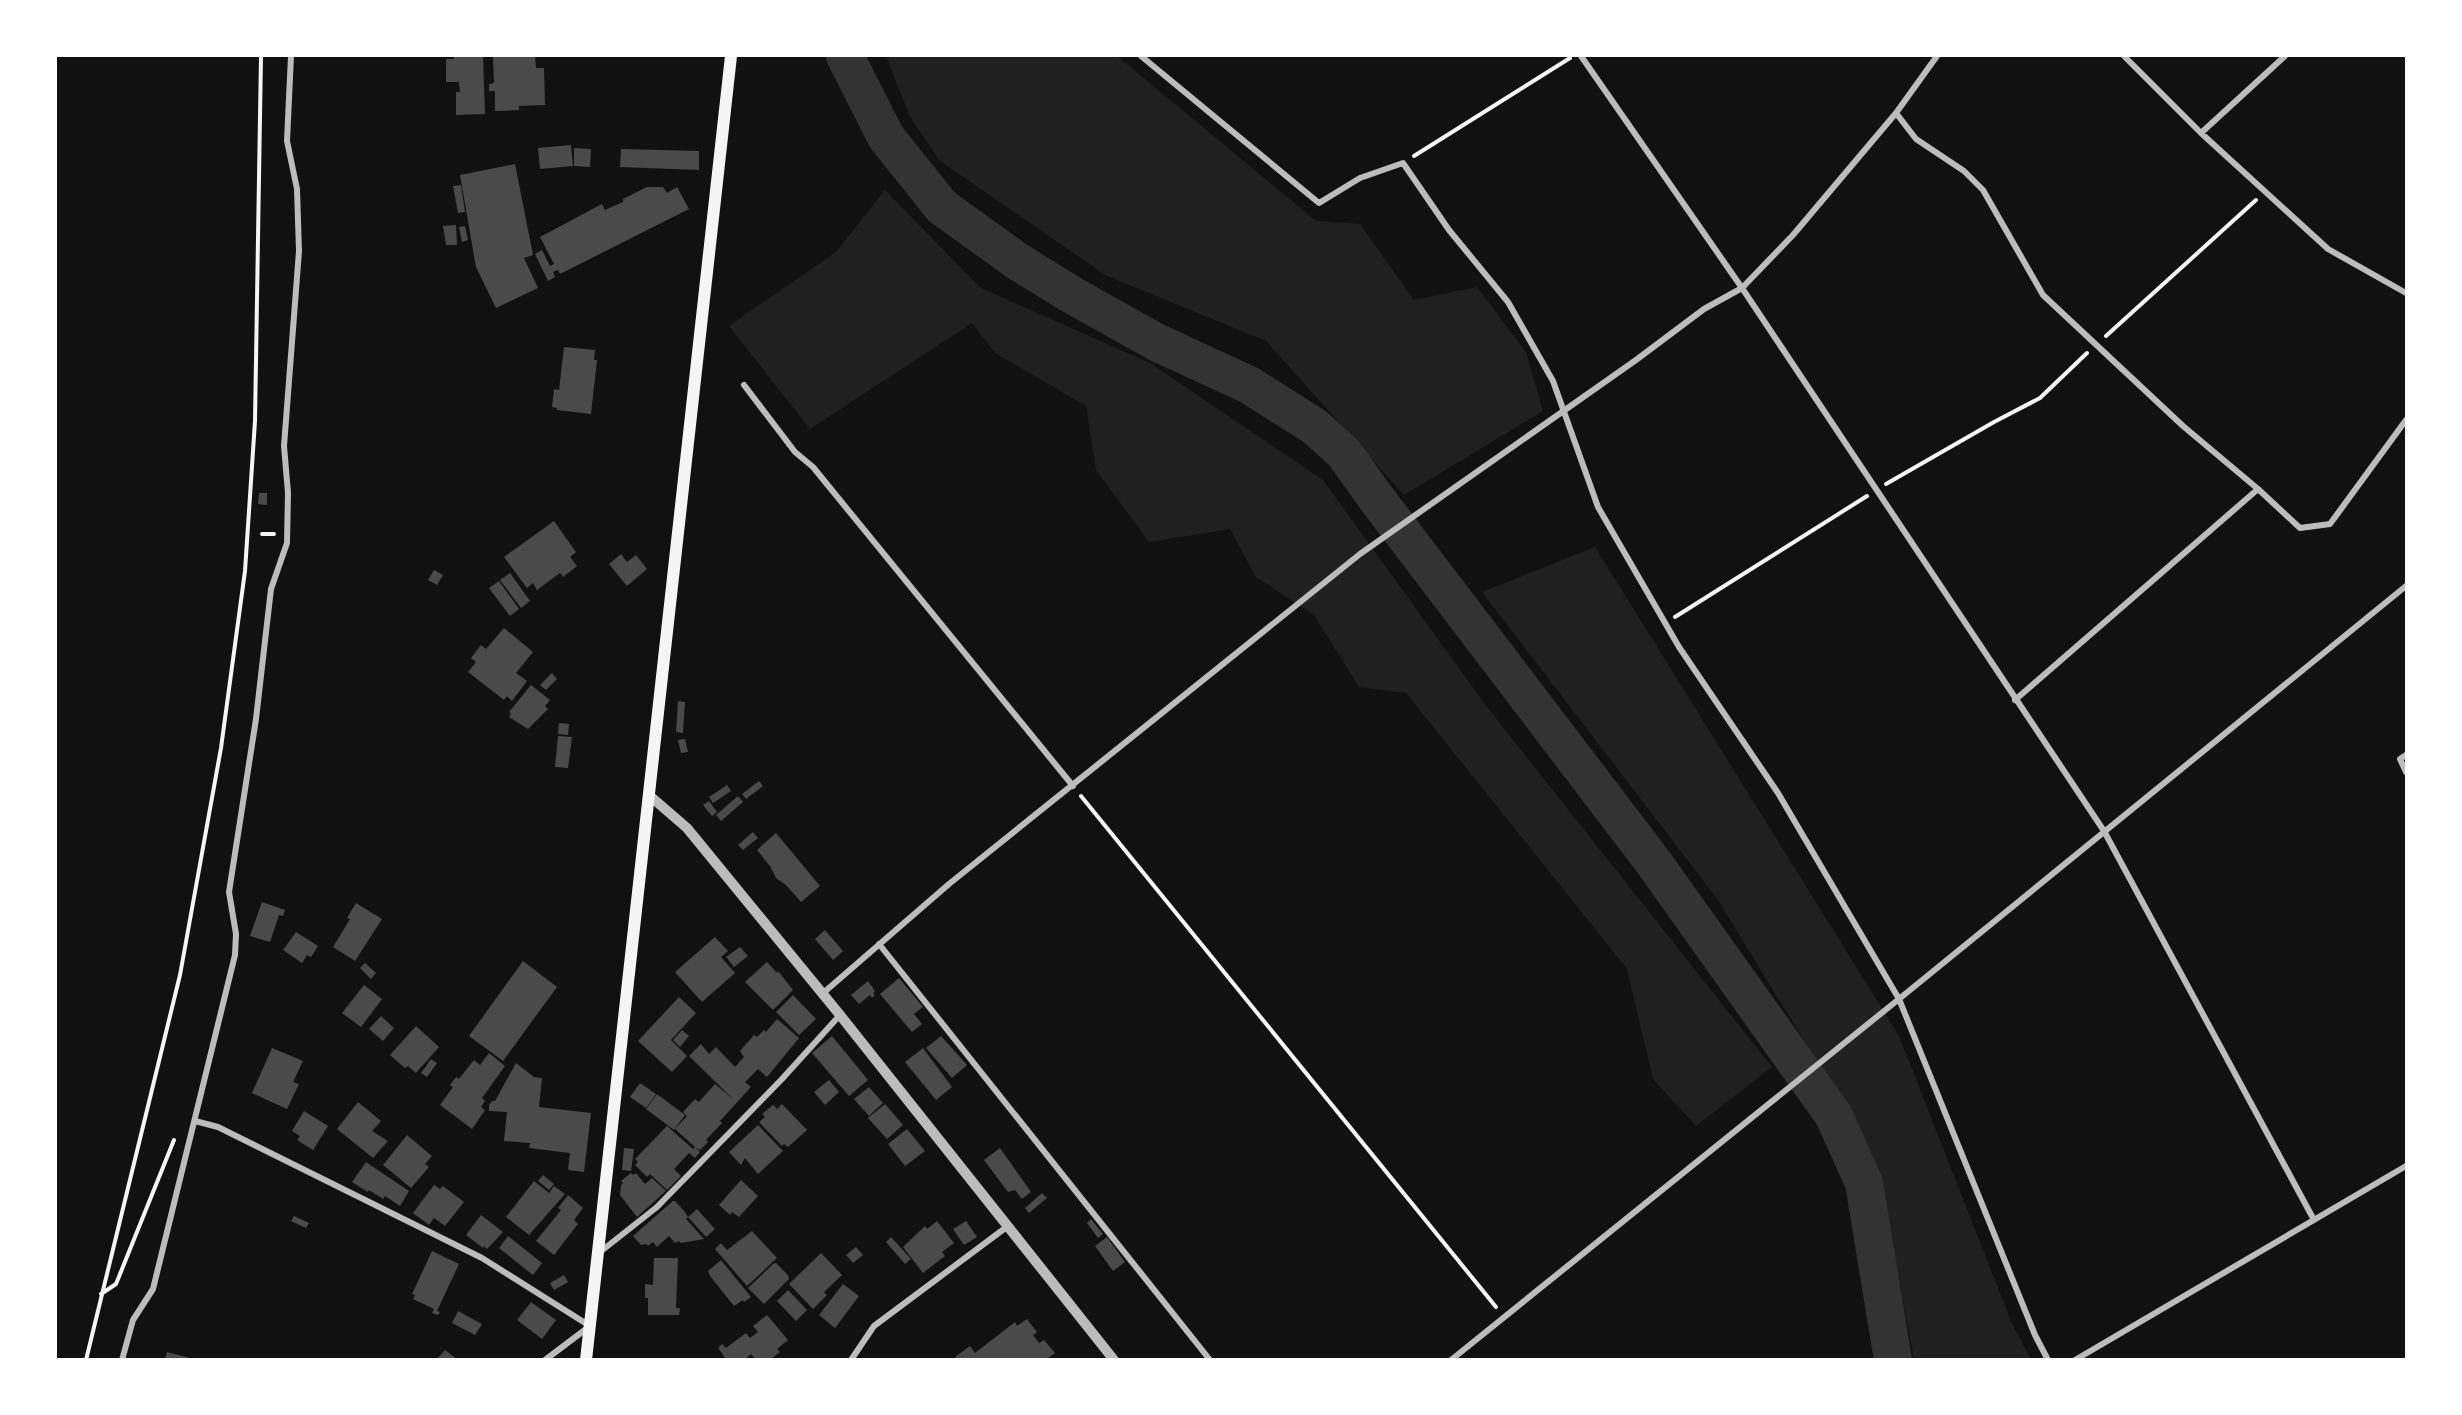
<svg xmlns="http://www.w3.org/2000/svg" width="2462" height="1415" viewBox="0 0 2462 1415" font-family="'Fira Sans Condensed',sans-serif">
	<style>
		.green { fill: #202020 }
		.lines { fill: none; stroke-linecap: round; stroke-linejoin: round }
		.river { stroke: #333; stroke-width: 38 }
		.building { fill: #4a4a4a }
		.path { stroke: #f5f5f5; stroke-width: 4 }
		.minor { stroke: #bcbcbc; stroke-width: 6 }
		.tertiary { stroke: #bcbcbc; stroke-width: 10 }
		.secondary { stroke: #f5f5f5; stroke-width: 12 }
	</style>
	<rect width="100%" height="100%" fill="#111"/>
	<!-- green -->
	<path class="green" d="M886,56H1117L1316,221L1360,224L1414,300L1477,287L1526,352L1543,411L1404,495L1266,341L1107,276L940,161L910,117Z
		M885,190L981,288L1150,363L1323,480L1487,707L1772,1067L1696,1126L1653,1079L1627,969L1406,693L1359,687L1314,615L1256,577L1230,529L1149,542L1096,470L1086,406L995,353L972,323L810,429L729,326L836,252Z
		M1595,547L1899,1036L2013,1326L2031,1359H1914L1891,1239L1858,1136L1839,1098L1718,900L1482,592Z"/>
	<g class="lines">
		<!-- river -->
		<path class="river" d="M845,56L886,137L942,207L1017,261L1072,295L1156,342L1249,385L1314,426L1344,453L1376,498L1654,863L1834,1116L1864,1183L1893,1360"/>
	</g>
	<!-- building -->
	<path class="building" d="M454,56H483L485,114L456,115V92H460L459,82H446V59H454Z
		M493,56H535L536,68H544L545,105L519,106V110L495,111V91H489V84L494,83Z
		M571,145L573,166L540,169L538,148Z
		M574,148L591,149L590,167L574,166Z
		M621,149L699,151V170L620,167Z
		M515,164L533,255L524,258L538,288L496,308L476,267L460,175Z
		M461,185L465,212L458,213L453,186Z
		M647,187H663L667,193L677,187L689,209L560,274L558,270L553,272L555,277L548,281L535,254L542,250L550,266L554,264L540,237L602,204L605,210L623,202V199Z
		M456,225L457,245H446L443,226Z
		M465,226L468,240L462,242L459,227Z
		M564,347L595,350L594,360H597L591,414L557,410V408L552,407L554,389L559,390Z
		M259,493H267V505L258,504Z
		M554,521L576,552L570,557L577,566L563,577L560,573L537,590L533,583L527,588L504,557Z
		M621,554L627,562L636,555L647,569L627,586L609,564Z
		M434,570L443,575L437,585L428,580Z
		M510,573L530,601L521,608L500,580Z
		M499,581L519,609L510,616L489,588Z
		M504,628L533,652L516,673L527,681L512,701L507,696L504,700L468,672L476,662L471,658L481,645L486,649Z
		M552,673L557,679L546,690L540,685Z
		M531,685L550,700L545,706L548,709L528,729L509,717L511,714L509,712Z
		M678,701L685,702L683,733L676,732Z
		M559,723L569,724L568,735L558,734Z
		M558,736L572,737L568,768L555,767Z
		M685,739L688,752L681,753L678,740Z
		M759,781L763,786L746,799L742,794Z
		M727,785L731,791L713,803L709,797Z
		M738,796L743,802L721,821L716,815Z
		M709,801L717,812L712,816L703,805Z
		M753,832L758,838L743,850L738,845Z
		M776,833L820,886L801,902L786,885L776,878L770,866L757,850Z
		M262,902L285,910L283,916L279,915L270,942L250,936Z
		M356,903L382,919L355,961L333,947L350,919L347,918Z
		M825,930L843,951L833,960L815,939Z
		M296,932L318,946L311,957L307,955L302,963L283,950Z
		M715,937L728,951L721,957L735,973L702,1002L675,972Z
		M740,947L748,956L734,967L726,957Z
		M523,961L557,987L503,1061L469,1036Z
		M767,962L777,973L778,971L793,990L773,1010L745,982Z
		M365,963L376,973L371,979L360,968Z
		M899,978L923,1007L914,1014L922,1024L912,1032L880,994Z
		M868,981L875,991L873,993L875,995L872,998L870,995L859,1004L851,995Z
		M364,985L382,999L361,1027L342,1013Z
		M793,995L816,1019L799,1035L776,1012Z
		M679,997L696,1013L671,1040L687,1056L672,1072L638,1041Z
		M381,1016L394,1028L383,1041L369,1029Z
		M777,1019L799,1038L767,1077L758,1069L745,1082L751,1087L720,1121L722,1123L706,1140L708,1142L700,1150L695,1147L700,1152L695,1158L689,1153L674,1169L681,1176L667,1190L650,1174L647,1177L635,1165L638,1162L635,1159L667,1126L693,1149L695,1147L675,1129L687,1116L689,1118L683,1112L695,1099L699,1102L715,1084L734,1100L689,1056L701,1044L709,1054L716,1047L735,1067L744,1057L740,1051L754,1035L757,1037L764,1030L766,1032Z
		M416,1026L439,1047L416,1073L408,1066L405,1068L390,1055Z
		M682,1030L689,1036L680,1047L673,1040Z
		M832,1036L868,1080L849,1096L812,1053Z
		M941,1036L967,1065L952,1078L926,1048Z
		M272,1048L303,1061L293,1082L299,1084L287,1109L252,1093Z
		M923,1048L952,1087L936,1100L905,1062Z
		M489,1053L505,1066L482,1098L485,1101L481,1107L485,1110L472,1129L440,1105L453,1087L450,1085L456,1077L459,1079L474,1060L480,1065Z
		M431,1059L437,1063L427,1077L421,1073Z
		M516,1063L534,1077L542,1078L539,1107L591,1113L584,1172L568,1170L570,1153L529,1148L530,1143L504,1141L507,1112L489,1111V1105L492,1101H495Z
		M829,1080L839,1092L825,1105L814,1092Z
		M640,1083L656,1094L646,1108L630,1097Z
		M869,1087L883,1103L869,1116L854,1099Z
		M657,1094L685,1115L674,1130L646,1109Z
		M358,1102L381,1121L372,1131L388,1141L373,1158L337,1129Z
		M782,1104L807,1130L788,1147L784,1144L782,1146L759,1122L765,1117L762,1114L773,1105L777,1109Z
		M885,1104L903,1125L887,1139L868,1118Z
		M304,1111L328,1126L313,1150L297,1140L300,1136L292,1131Z
		M758,1125L783,1151L758,1174L745,1158L741,1165L729,1152Z
		M907,1129L925,1151L905,1166L888,1144Z
		M407,1135L432,1156L425,1164L429,1167L411,1188L383,1165Z
		M624,1148L634,1149L631,1171L622,1170Z
		M1000,1148L1031,1192L1022,1199L1015,1190L1008,1192L984,1160Z
		M366,1162L409,1191L400,1206L385,1196L383,1199L369,1190L368,1192L352,1182Z
		M631,1173L633,1175L636,1173L645,1184L652,1178L666,1191L637,1217L620,1195L621,1185L623,1183L621,1181Z
		M543,1175L554,1184L549,1190L538,1181Z
		M741,1180L758,1196L739,1217L732,1212L730,1215L719,1205Z
		M534,1181L549,1193L554,1186L565,1194L529,1235L506,1217Z
		M434,1185L440,1189L443,1186L464,1202L445,1226L434,1218L429,1225L413,1213Z
		M1042,1193L1047,1198L1029,1213L1025,1208Z
		M568,1195L583,1208L574,1220L578,1224L554,1255L536,1241L561,1210L558,1208Z
		M673,1201H675L685,1212L688,1217L686,1219L704,1239L681,1243L679,1241L675,1243L669,1236L657,1247L653,1242L648,1246L646,1244L641,1245L633,1236Z
		M697,1209L715,1229L706,1237L688,1217Z
		M481,1215L503,1232L487,1249L484,1246L483,1248L466,1235Z
		M294,1216L309,1223L306,1228L291,1221Z
		M1091,1219L1103,1234L1098,1238L1087,1223Z
		M937,1221L954,1243L942,1252L945,1256L923,1273L903,1247L925,1226L927,1229Z
		M966,1221L977,1237L964,1245L953,1229Z
		M752,1231L777,1258L747,1286L715,1249L721,1243L727,1250Z
		M508,1236L542,1263L533,1275L499,1248Z
		M891,1237L911,1259L905,1264L886,1242Z
		M1107,1237L1125,1262L1113,1271L1095,1246Z
		M856,1247L863,1255L853,1263L846,1255Z
		M432,1251L459,1264L437,1311L440,1312L438,1315L432,1313L434,1309L413,1299L415,1295L412,1294Z
		M821,1253L842,1275L824,1292L827,1295L813,1309L789,1284Z
		M654,1258H678L676,1308H680L679,1315H648V1298H645V1284L653,1285Z
		M721,1260L751,1297L744,1302L743,1300L734,1306L710,1276L708,1271Z
		M776,1263L788,1275L789,1279L764,1304L748,1288L773,1264Z
		M564,1275L568,1282L554,1290L550,1283Z
		M843,1284L859,1296L835,1328L819,1315Z
		M788,1290L807,1310L796,1321L777,1301Z
		M531,1302L556,1320L542,1339L517,1320Z
		M458,1311L482,1324L475,1335L452,1323Z
		M767,1315L788,1340L777,1349L780,1352L771,1359H755L751,1354L745,1359H726L718,1348L722,1344L726,1348L746,1333L750,1338L758,1332L753,1326Z
		M1027,1319L1037,1332L1033,1335L1039,1343L1044,1340L1055,1353L1047,1359H957L955,1357L970,1346L975,1353L1015,1322L1017,1326Z
		M445,1350L457,1359H437Z
		M167,1352L194,1359H165Z"/>
	<g class="lines">
		<!-- path -->
		<path class="path" d="M1414,156L1570,58
			M2106,336L2256,200
			M1886,484L1994,422L2040,398L2087,353
			M262,534H274
			M1675,617L1867,496
			M1081,796L1496,1307
			M101,1294L116,1284L174,1140
			M86,1360L180,975L221,748L245,571L255,421L261,56"/>
		<!-- minor -->
		<path class="minor" d="M1141,56L1319,203L1360,178L1403,163L1449,230L1508,302L1553,381L1598,507L1679,647L1778,793L1899,999L2035,1335L2048,1360
			M1581,56L1742,288L2104,831L2314,1220
			M2124,56L2201,133L2328,249L2406,293
			M1896,113L1916,139L1964,171L1983,190L2043,295L2183,426L2258,489L2300,528L2330,524L2406,420
			M2201,133L2285,56
			M744,385L795,452L813,467L1073,786
			M2015,700L2258,489
			M2406,755L2400,759L2406,772
			M879,944L1210,1360
			M822,994L949,884L1360,554L1636,360L1704,309L1742,288L1793,235L1896,113L1937,56
			M195,1121L218,1127L482,1258L590,1326L545,1360
			M600,1252L657,1207L782,1079L840,1015
			M122,1360L133,1320L153,1289L235,955L236,934L229,892L256,719L271,589L287,543L288,493L284,446L299,251L297,189L287,141L291,56
			M851,1360L874,1326L1008,1226
			M1451,1360L1899,999L2406,586
			M2075,1360L2406,1166"/>
		<!-- tertiary -->
		<path class="tertiary" d="M650,796L687,828L840,1015L1114,1360"/>
		<!-- secondary -->
		<path class="secondary" d="M586,1360L731,56"/>
	</g>
	<!-- border -->
	<rect width="2462" height="1415" fill="none" stroke="#ffffff" stroke-width="114"/>
</svg>
